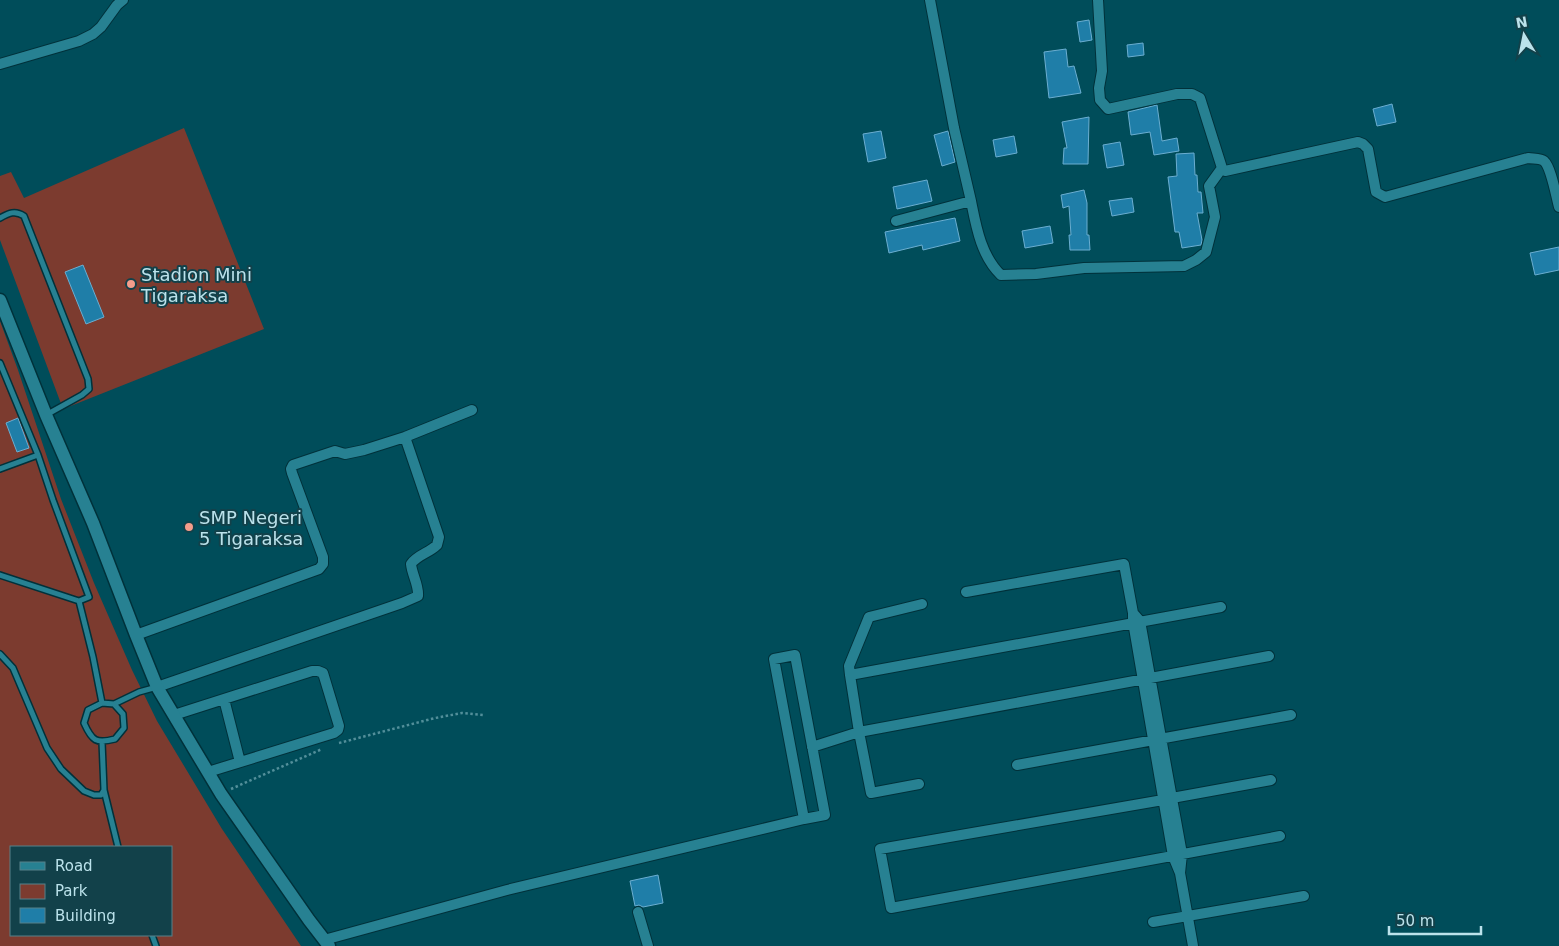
<svg xmlns="http://www.w3.org/2000/svg" width="1559" height="946" viewBox="0 0 1559 946" font-family="'DejaVu Sans',sans-serif">
	<style>
		.green { fill: #7c3b2f; fill-rule: evenodd }
		.building { fill: #1f7ea8; stroke: #6baed1 }
		.lines { fill: none; stroke-linecap: round; stroke-linejoin: round }
		.lane-casing { stroke: #00313a; stroke-width: 8 }
		.street-casing { stroke: #00313a; stroke-width: 12 }
		.secondary-casing { stroke: #00313a; stroke-width: 15 }
		.path { stroke: #528f9a; stroke-width: 2.5; stroke-dasharray: 2.5 2.5; stroke-linecap: butt }
		.lane { stroke: #278192; stroke-width: 5 }
		.street { stroke: #278192; stroke-width: 10 }
		.secondary { stroke: #278192; stroke-width: 12 }
		.poi-dot { fill: #f49d8b; stroke: #12414a; stroke-width: 2 }
		.labels { text-anchor: middle; dominant-baseline: central; stroke-width: 4; stroke-linejoin: round; paint-order: stroke }
		.poi-label { font-size: 18px; fill: #bbe2eb; stroke: #12414a; text-anchor: start }
	</style>
	<rect width="100%" height="100%" fill="#004d5a"/>
	<!-- green -->
	<path class="green" d="M184,128L264,329L63,409L0,240V176L11,172L24,198Z
		M0,321L18,370L61,499L94,583L132,670L157,721L222,829L301,946H0ZM11,847H171V935H11Z"/>
	<!-- building -->
	<path class="building" d="M1089,20L1092,40L1080,42L1077,22Z
		M1143,43L1144,55L1128,57L1127,45Z
		M1066,49L1068,67L1074,66L1081,93L1049,98L1044,52Z
		M1392,104L1396,122L1377,126L1373,109Z
		M1157,105L1162,141L1177,138L1179,151L1154,155L1150,132L1131,135L1128,112Z
		M1089,117L1088,164H1063L1064,148H1067L1062,122Z
		M881,131L886,158L868,162L863,134Z
		M948,131L955,162L942,166L934,135Z
		M1014,136L1017,153L996,157L993,140Z
		M1120,142L1124,165L1107,168L1103,145Z
		M1194,153L1195,175H1197L1198,192H1201L1203,213H1197L1202,240L1201,245L1182,248L1179,232H1175L1168,177L1177,176L1176,154Z
		M927,180L932,201L897,209L893,187Z
		M1084,190L1087,203V235H1089L1090,250H1070L1069,235H1071L1069,206L1063,208L1061,195Z
		M1132,198L1134,212L1112,216L1109,201Z
		M955,218L960,241L923,250L922,245L889,253L885,232Z
		M1050,226L1053,243L1025,248L1022,231Z
		M1559,247V270L1535,275L1530,253Z
		M83,265L104,317L86,324L65,272Z
		M18,418L29,448L17,452L6,423Z
		M658,875L663,903L643,907L639,905L635,906L630,881Z"/>
	<g class="lines">
		<defs>
			<path id="lane" d="M0,218C9,213 15,210 24,216L88,379L89,389L82,395L46,415
				M0,363L38,455L53,500L89,597L79,601
				M0,469L38,455
				M0,575L79,601L93,657L102,703
				M0,654L13,668L47,748L61,769L84,791L94,795H101L104,790L102,742
				M102,703L114,704L123,714L124,728L115,739C96,744 92,741 84,723L88,710Z
				M114,704L139,692L157,687
				M104,790L118,847
				M152,935L156,946"/>
			<path id="street" d="M1098,0L1102,71L1099,88L1100,100L1108,109L1177,94H1192L1200,98L1222,168L1225,171L1358,142L1363,144L1368,149L1376,192L1385,197L1528,158C1533,159 1540,158 1544,161C1551,167 1556,196 1559,207
				M0,64L79,41L93,34L101,27L117,5L123,0
				M971,201C976,226 981,256 1001,275L1036,274L1084,268L1184,266L1196,260L1206,252L1215,217L1209,186L1222,168
				M896,221L971,201L954,128L930,0
				M966,592L1124,564L1133,613
				M136,635L319,569L323,564V557L292,473L291,469L293,465L335,451L345,454L364,450L405,437L472,410
				M795,655L825,815L804,819L774,659Z
				M850,675L849,666L869,617L922,604
				M157,687L402,603L418,596C419,585 412,575 411,564C417,555 429,553 437,545L439,537L405,437
				M224,699L240,762
				M174,715L312,671H318L323,673L339,726L338,730L334,733L208,772
				M812,747L859,732L850,675L1221,607
				M1017,765L1291,715
				M919,784L871,793L859,732L1269,656
				M1172,798L1271,780
				M1163,800L880,849L891,908L1280,836
				M1180,873L1182,854L1140,621L1133,613V622L1173,856L1180,873L1193,946
				M638,912L648,946
				M1153,922L1304,896
				M324,940L507,890L804,819"/>
			<path id="secondary" d="M0,300L46,415L93,523L136,635L157,687L221,794L309,920L329,946"/>
		</defs>
		<!-- lane casing -->
		<use href="#lane" class="lane-casing"/>
		<!-- street casing -->
		<use href="#street" class="street-casing"/>
		<!-- secondary casing -->
		<use href="#secondary" class="secondary-casing"/>
		<!-- path -->
		<path class="path" d="M339,743L435,718L462,713L483,715
			M231,789L322,749"/>
		<!-- lane -->
		<use href="#lane" class="lane"/>
		<!-- street -->
		<use href="#street" class="street"/>
		<!-- secondary -->
		<use href="#secondary" class="secondary"/>
	</g>
	<!-- markers -->
	<g class="poi-dot">
		<circle cx="131" cy="284" r="5"/>
		<circle cx="189" cy="527" r="5"/>
	</g>
	<g class="labels">
		<!-- poi labels -->
		<g class="poi-label">
			<text x="141" y="274">Stadion Mini<tspan x="141" dy="21">Tigaraksa</tspan></text>
			<text x="199" y="517">SMP Negeri<tspan x="199" dy="21">5 Tigaraksa</tspan></text>
		</g>
	</g>
	<!-- legend -->
	<rect x="10" y="846" width="162" height="90" fill="#12414a" stroke="#56818a"/>
	<rect x="20" y="862" width="25" height="8" fill="#278192" stroke="#56818a"/>
	<text x="55" y="871" font-size="15" fill="#bbe2eb">Road</text>
	<rect x="20" y="884" width="25" height="15" fill="#7c3b2f" stroke="#56818a"/>
	<text x="55" y="896" font-size="15" fill="#bbe2eb">Park</text>
	<rect x="20" y="908" width="25" height="15" fill="#1f7ea8" stroke="#56818a"/>
	<text x="55" y="921" font-size="15" fill="#bbe2eb">Building</text>
	<!-- north arrow -->
	<g transform="translate(1524 35) rotate(350)" stroke="#12414a" stroke-width="4" paint-order="stroke">
	<path d="M0-4L9 19L0 12L-9 19Z" fill="#bbe2eb"/>
	<text y="-8" font-size="14" font-weight="bold" text-anchor="middle" fill="#bbe2eb">N</text>
	</g>
	<!-- scale -->
	<path d="M1389 926v8h92v-8" fill="none" stroke="#bbe2eb" stroke-width="2.5"/>
	<text x="1396" y="926" font-size="15" fill="#bbe2eb" stroke="#12414a" stroke-width="4" paint-order="stroke">50 m</text>
</svg>
